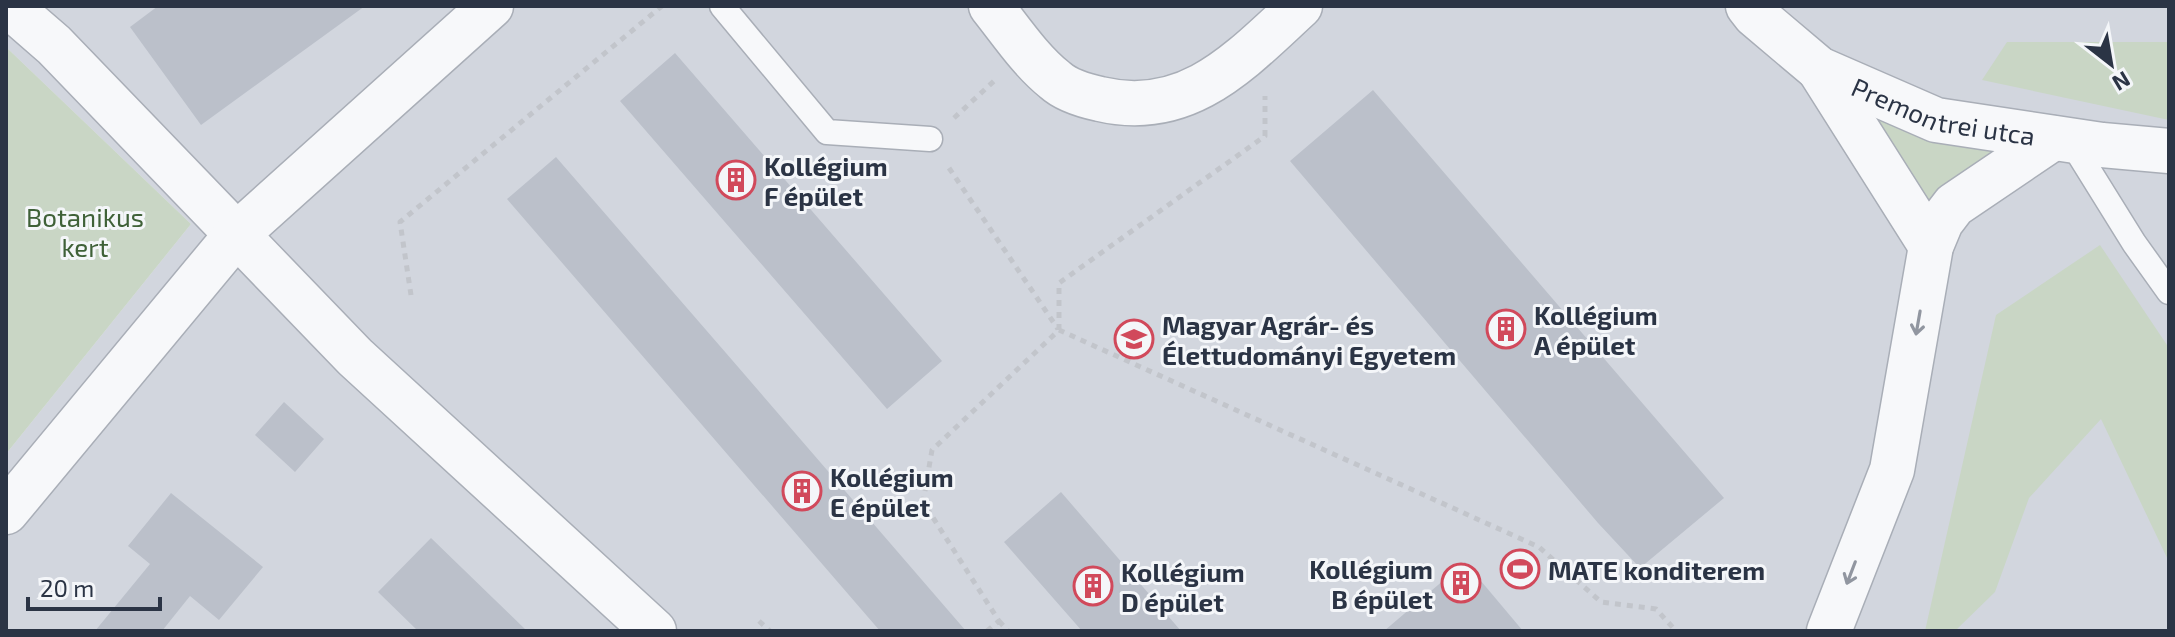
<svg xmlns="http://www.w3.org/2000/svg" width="2175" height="637" viewBox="0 0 2175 637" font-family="'Exo 2',sans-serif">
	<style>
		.built { fill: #d2d6de }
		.green { fill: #c9d6c5 }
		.building { fill: #bbc0ca }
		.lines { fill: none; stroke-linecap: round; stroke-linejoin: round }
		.service-casing { stroke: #a9aeb7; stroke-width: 27 }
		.minor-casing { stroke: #a9aeb7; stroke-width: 47 }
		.path { stroke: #c2c5cb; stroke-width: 5; stroke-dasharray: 6 6; stroke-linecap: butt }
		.service { stroke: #f7f8fa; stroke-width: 24 }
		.minor { stroke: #f7f8fa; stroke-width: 44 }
		.oneway { stroke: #9196a0 }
		.labels { text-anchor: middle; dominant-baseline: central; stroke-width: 6; stroke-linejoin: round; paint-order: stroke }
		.street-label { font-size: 26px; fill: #2b3445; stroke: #f4f6f9 }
		.poi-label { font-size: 26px; font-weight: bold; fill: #2b3445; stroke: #f4f6f9; text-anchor: start }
		.park-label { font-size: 26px; fill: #3f6138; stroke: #f4f6f9 }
	</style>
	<rect width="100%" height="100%" fill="#e4e7ec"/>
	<!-- built -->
	<path class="built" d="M6,6H2169V631H6V454L191,224L6,47Z"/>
	<!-- green -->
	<path class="green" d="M2007,42H2169V120L1982,80Z
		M6,47L191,224L6,454Z
		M1819,69L2053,138L1941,222Z
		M2100,245L2169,348V562L2101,419L2029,498L1995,592L1955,631H1925L1996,315Z"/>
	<!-- building -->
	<path class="building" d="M158,6H365L201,125L130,27Z
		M675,53L942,361L887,409L620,101Z
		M1373,90L1724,498L1640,568L1598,523L1290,161Z
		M556,157L726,353L966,631H880L507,199Z
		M284,402L324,439L295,472L255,435Z
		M1061,492L1181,631H1082L1004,542Z
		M171,493L263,567L219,620L190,596L162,631H95L150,564L128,546Z
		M431,538L527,631H418L378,592Z
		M1465,562L1523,631H1384Z"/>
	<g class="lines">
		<defs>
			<path id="service" d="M722,6L827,132L930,139
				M2070,140L2134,243L2169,292"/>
			<g id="minor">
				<path d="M9,6L54,45L355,357L654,631"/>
				<path d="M991,6C1011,31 1030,60 1055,80C1066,90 1086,96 1100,99C1188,120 1241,60 1300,6"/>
				<path id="s1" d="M1748,6L1755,15L1819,69L1936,120L2102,145L2169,151"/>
				<path d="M1819,69L1931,246"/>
				<path d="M6,512L236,235L491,6"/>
				<path d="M1829,631L1892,470L1931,246L1941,222L1954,205L2053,138"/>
			</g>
		</defs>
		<!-- service casing -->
		<use href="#service" class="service-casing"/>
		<!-- minor casing -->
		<use href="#minor" class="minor-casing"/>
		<!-- path -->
		<path class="path" d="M954,118L994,81
			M949,168L1058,329
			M411,295L400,222L662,6
			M1059,330V283L1265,136V96
			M759,621L770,631
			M999,621L1008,631
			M987,631L999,621L923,502L932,450L1059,330L1539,547L1601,602L1656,609L1676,631"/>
		<!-- service -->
		<use href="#service" class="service"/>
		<!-- minor -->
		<use href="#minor" class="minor"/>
	</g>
	<!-- one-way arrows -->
	<defs><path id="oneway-shaft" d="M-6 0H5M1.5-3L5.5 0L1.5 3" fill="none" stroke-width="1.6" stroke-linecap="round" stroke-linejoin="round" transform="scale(2)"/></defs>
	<g class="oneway">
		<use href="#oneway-shaft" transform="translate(1918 323) rotate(100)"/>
		<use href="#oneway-shaft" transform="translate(1851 573) rotate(111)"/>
	</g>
	<!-- icons -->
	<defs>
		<symbol id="building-ring" viewBox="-11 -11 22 22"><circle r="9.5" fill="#f4f6f9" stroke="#d1495b" stroke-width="1.5"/><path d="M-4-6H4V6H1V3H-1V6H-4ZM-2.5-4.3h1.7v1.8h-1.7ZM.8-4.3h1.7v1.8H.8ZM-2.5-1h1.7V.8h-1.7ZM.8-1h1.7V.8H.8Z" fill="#d1495b"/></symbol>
		<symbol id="university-ring" viewBox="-11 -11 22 22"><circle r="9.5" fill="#f4f6f9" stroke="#d1495b" stroke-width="1.5"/><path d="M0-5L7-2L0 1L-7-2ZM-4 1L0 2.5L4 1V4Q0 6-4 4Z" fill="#d1495b"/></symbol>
		<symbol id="stadium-ring" viewBox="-11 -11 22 22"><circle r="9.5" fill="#f4f6f9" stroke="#d1495b" stroke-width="1.5"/><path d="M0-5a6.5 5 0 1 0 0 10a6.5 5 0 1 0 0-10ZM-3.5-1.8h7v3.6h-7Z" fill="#d1495b"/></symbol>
	</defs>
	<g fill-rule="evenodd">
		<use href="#building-ring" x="714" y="158" width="44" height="44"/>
		<use href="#building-ring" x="1484" y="307" width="44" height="44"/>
		<use href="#university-ring" x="1112" y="317" width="44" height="44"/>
		<use href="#building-ring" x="780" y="469" width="44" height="44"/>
		<use href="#stadium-ring" x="1498" y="547" width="44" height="44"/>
		<use href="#building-ring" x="1439" y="561" width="44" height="44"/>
		<use href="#building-ring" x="1071" y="564" width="44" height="44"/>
	</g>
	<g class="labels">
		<!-- street labels -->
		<g class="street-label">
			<text stroke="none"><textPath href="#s1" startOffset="228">Premontrei utca</textPath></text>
		</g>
		<!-- poi labels -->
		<g class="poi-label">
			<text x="764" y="165">Kollégium<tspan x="764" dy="30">F épület</tspan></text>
			<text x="1534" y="314">Kollégium<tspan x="1534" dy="30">A épület</tspan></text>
			<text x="1162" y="324">Magyar Agrár- és<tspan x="1162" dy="30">Élettudományi Egyetem</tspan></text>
			<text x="830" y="476">Kollégium<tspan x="830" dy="30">E épület</tspan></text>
			<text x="1433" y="568" text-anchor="end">Kollégium<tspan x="1433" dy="30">B épület</tspan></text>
			<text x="1548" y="569">MATE konditerem</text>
			<text x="1121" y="571">Kollégium<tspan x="1121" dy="30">D épület</tspan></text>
		</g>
		<!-- park labels -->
		<g class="park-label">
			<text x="85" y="216">Botanikus<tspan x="85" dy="30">kert</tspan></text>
		</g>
	</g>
	<!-- border -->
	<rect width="2175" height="637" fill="none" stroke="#2b3445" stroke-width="16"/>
	<!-- north arrow -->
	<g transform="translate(2111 64) rotate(149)" stroke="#f4f6f9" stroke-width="6" paint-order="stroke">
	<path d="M0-6L14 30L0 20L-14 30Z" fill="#2b3445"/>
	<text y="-12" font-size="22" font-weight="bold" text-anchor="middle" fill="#2b3445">N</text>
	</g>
	<!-- scale -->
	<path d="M28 597v12h132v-12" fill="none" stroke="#2b3445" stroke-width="4"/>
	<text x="40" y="597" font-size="24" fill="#2b3445" stroke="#f4f6f9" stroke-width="6" paint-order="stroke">20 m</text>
</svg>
